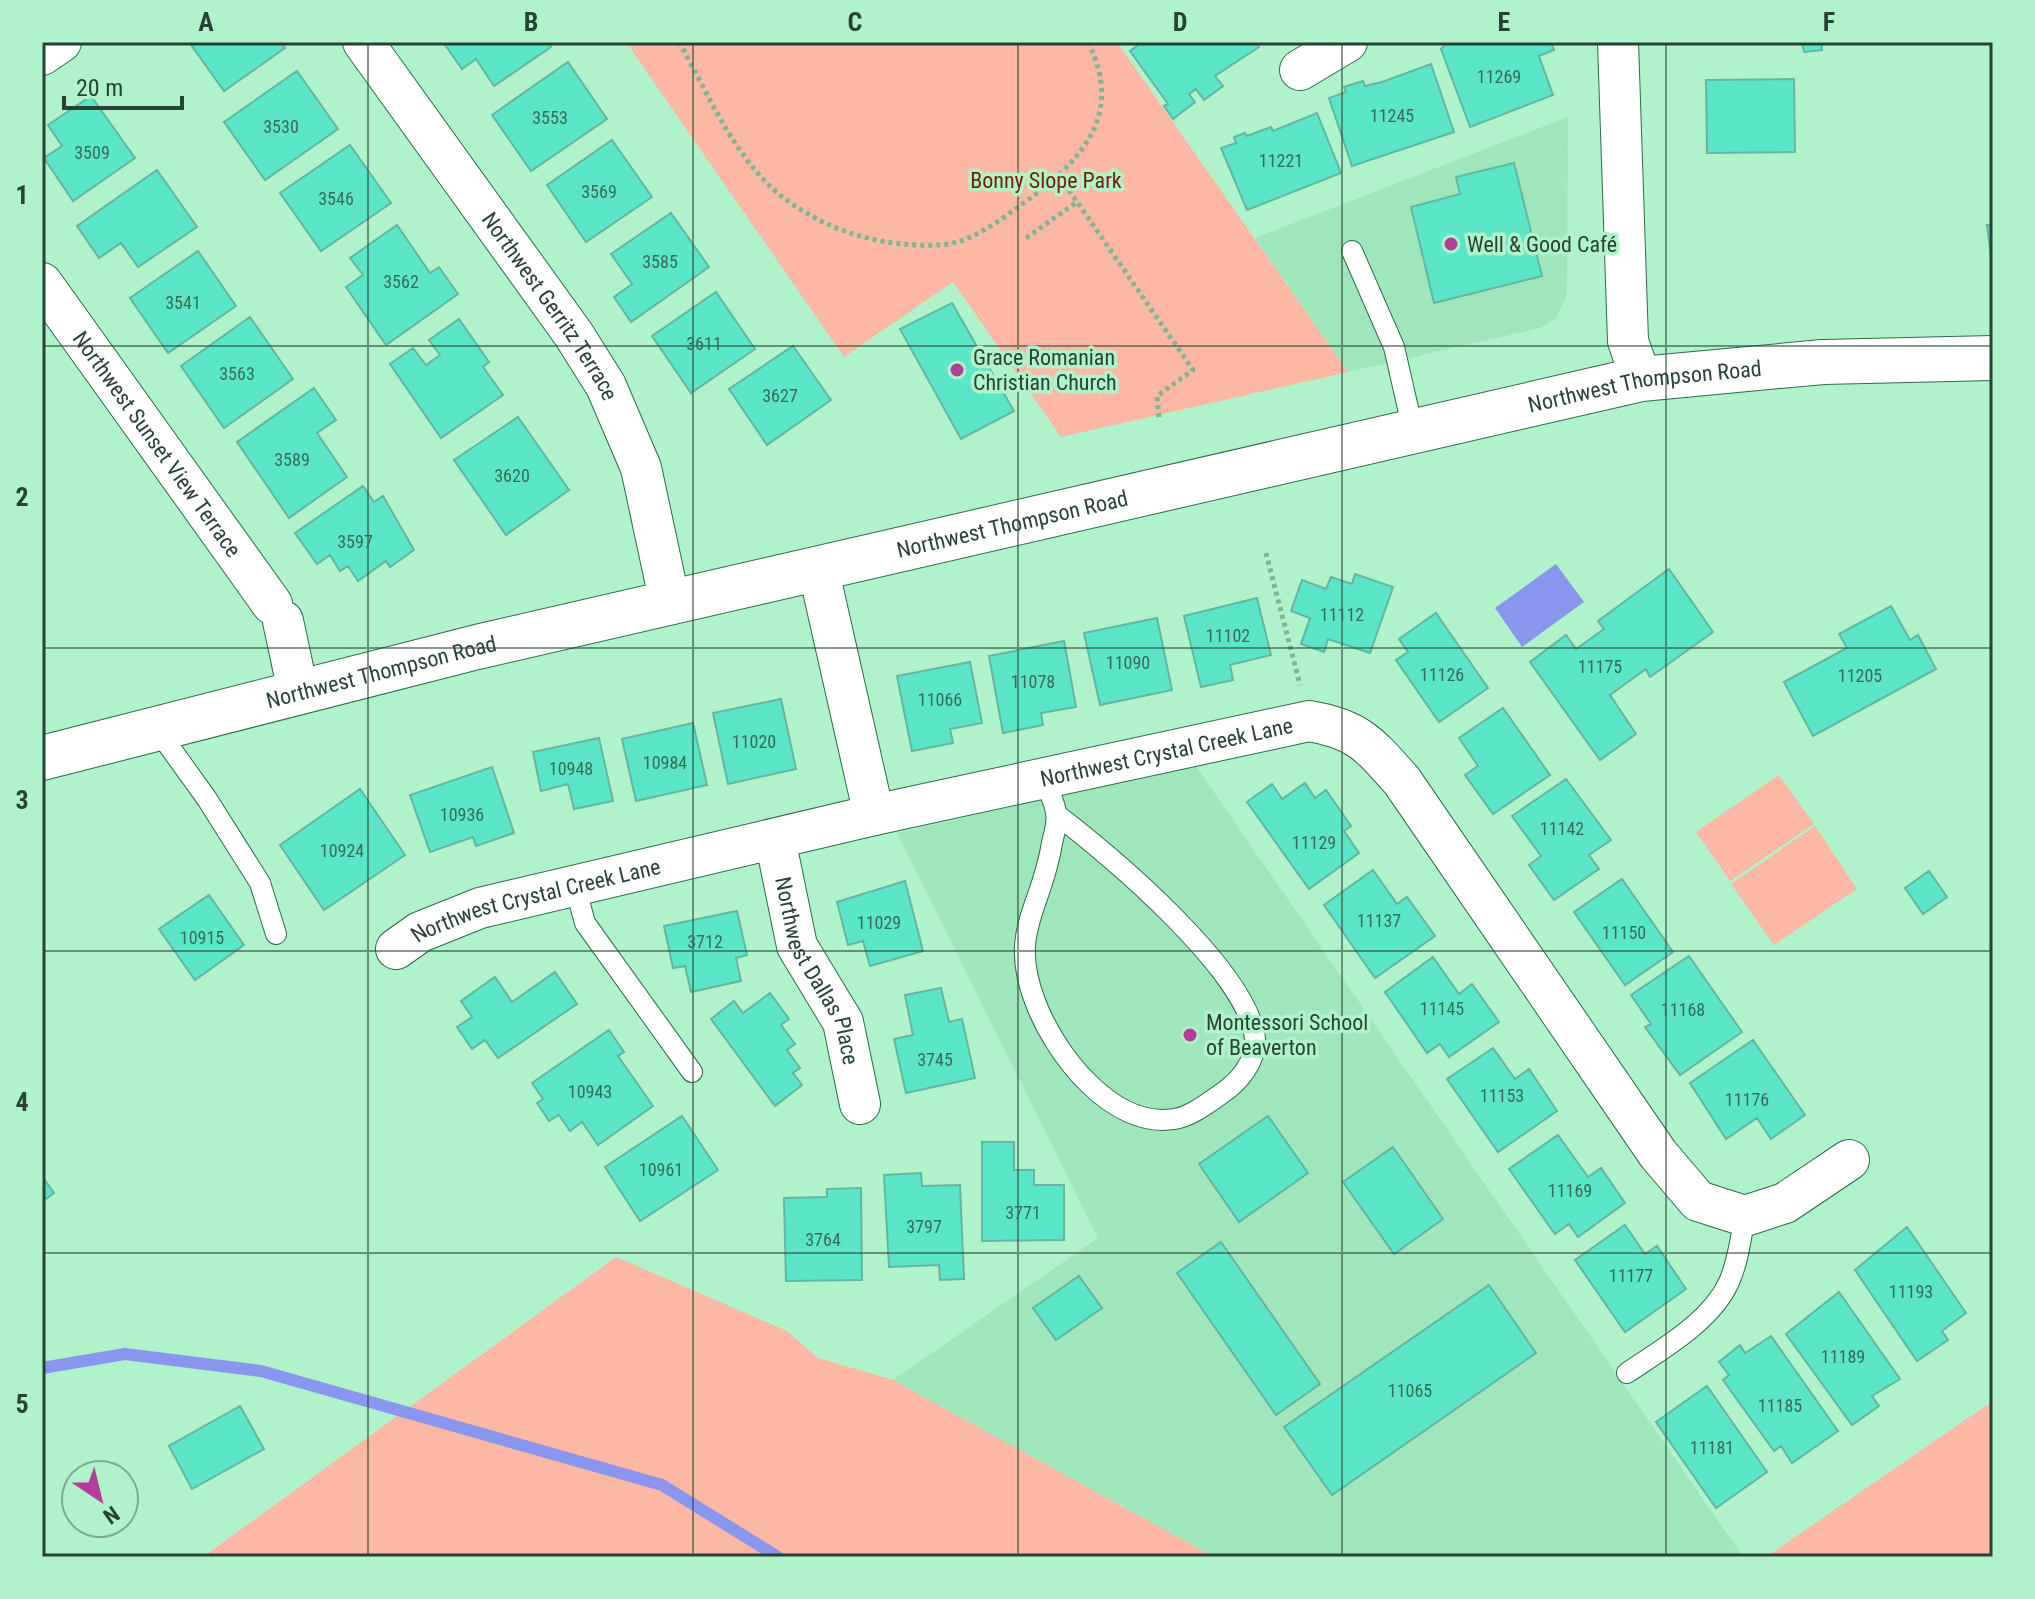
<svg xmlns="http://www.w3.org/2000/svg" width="2035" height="1599" viewBox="0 0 2035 1599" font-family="'Roboto Condensed',sans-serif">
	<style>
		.built { fill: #9fe7ba }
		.green { fill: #fcb8a4 }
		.water { fill: #8a96ed }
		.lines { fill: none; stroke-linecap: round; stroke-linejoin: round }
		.stream { stroke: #8a96ed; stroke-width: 12 }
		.building { fill: #5ce6c9; stroke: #63b6a2; stroke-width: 2 }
		.service-casing { stroke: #2c6b49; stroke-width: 22 }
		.minor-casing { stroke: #2c6b49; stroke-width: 42 }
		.tertiary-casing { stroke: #2c6b49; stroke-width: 46 }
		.path { stroke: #80b494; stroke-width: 5; stroke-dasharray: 4 4; stroke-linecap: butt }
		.service { stroke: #fff; stroke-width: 20 }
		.minor { stroke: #fff; stroke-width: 40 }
		.tertiary { stroke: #fff; stroke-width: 44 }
		.grid { fill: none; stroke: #284333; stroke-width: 2; stroke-opacity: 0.55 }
		.poi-dot { fill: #b03e99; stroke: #b0f2c9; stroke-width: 3 }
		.labels { text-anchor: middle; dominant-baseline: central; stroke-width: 7; stroke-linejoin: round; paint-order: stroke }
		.number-label { font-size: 18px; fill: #356c58 }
		.park-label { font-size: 22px; fill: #751e01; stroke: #b0f2c9 }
		.poi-label { font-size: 22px; fill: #284333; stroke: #b0f2c9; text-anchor: start }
		.street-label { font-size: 22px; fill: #284333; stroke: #b0f2c9 }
		.neatline { fill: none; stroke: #284333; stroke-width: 3 }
		.grid-label { font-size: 26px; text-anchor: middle; font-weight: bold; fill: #284333 }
	</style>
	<rect width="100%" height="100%" fill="#b0f2c9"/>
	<!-- built -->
	<path class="built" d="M1568,117L1567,295L1556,318L1540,328L1348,372L1255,238Z
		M1195,765L1743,1557H1214L893,1380L1098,1238L897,833Z"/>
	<!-- green -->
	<path class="green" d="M626,42H1117L1348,372L1061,437L953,282L844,357Z
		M1779,775L1814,824L1730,881L1696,832Z
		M1815,826L1857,889L1774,945L1731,884Z
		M616,1257L787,1331L818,1358L893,1380L1214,1557H203Z
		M1993,1401V1557H1766Z"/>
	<!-- water -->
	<path class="water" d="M1556,564L1584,602L1522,647L1495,608Z"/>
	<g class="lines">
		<!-- stream -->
		<path class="stream" d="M42,1368L125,1354L261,1371L662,1485L778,1557"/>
	</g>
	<!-- building -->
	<path class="building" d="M189,42H280L285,48L224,91Z
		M443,42H548L551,47L494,86L476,59L462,69Z
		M1142,42H1256L1259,47L1215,76L1223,86L1204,100L1196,89L1189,94L1195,102L1173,119L1164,106L1168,104L1130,51Z
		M1448,42H1551L1554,50L1539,56L1553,95L1470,127L1441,49Z
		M1802,42H1821L1822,50L1804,52Z
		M568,62L607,119L531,171L492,115Z
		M1431,64L1454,132L1352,166L1329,98L1346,92L1344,87L1363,81L1365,86L1382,82Z
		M297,71L338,129L265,180L224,122Z
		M1794,79L1795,152L1707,153L1706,80Z
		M91,96L135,158L73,201L44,158L62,146L48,125Z
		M1317,113L1341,173L1247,210L1221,148L1236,143L1234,137L1245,133L1247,136L1271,127L1273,131Z
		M612,140L652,197L586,242L547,185Z
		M350,145L391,203L321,251L280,193Z
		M1514,163L1542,276L1434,303L1411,207L1460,194L1456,177Z
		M157,170L197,227L138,267L121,243L99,258L77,226Z
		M671,213L709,267L631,322L614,297L632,284L611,254Z
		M397,225L430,273L439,267L458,294L386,345L346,287L363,275L350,258Z
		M1987,225H1993V272Z
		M198,251L236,306L168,353L130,298Z
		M716,292L755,349L691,393L652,336Z
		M952,303L1014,411L961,439L900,329Z
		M250,317L293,379L224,428L181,366Z
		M459,319L489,362L483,367L503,395L441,438L390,364L413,348L426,365L440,355L429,340Z
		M793,346L831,400L767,445L729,389Z
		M314,388L336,420L317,433L347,477L289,518L237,442Z
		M518,417L569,490L506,535L454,460Z
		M363,486L374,502L383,496L414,550L390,567L386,561L358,581L348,566L340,571L330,555L317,564L295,533Z
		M1669,569L1713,632L1650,677L1646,669L1610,695L1636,734L1600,760L1530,662L1566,635L1576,649L1604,629L1598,621Z
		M1355,574L1393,587L1370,653L1328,639L1324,652L1301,644L1310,618L1291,611L1302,580L1326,589L1331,577L1352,584Z
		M1257,598L1271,655L1230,665L1233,680L1201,687L1184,616Z
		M1891,606L1910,640L1918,635L1936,669L1813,736L1784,682L1847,648L1839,634Z
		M1436,613L1488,688L1439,722L1396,660L1408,652L1399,639Z
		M1157,618L1172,690L1100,705L1084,633Z
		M1064,641L1076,707L1041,713L1043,725L1003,733L989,656Z
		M970,662L982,723L950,729L953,743L912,751L897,676Z
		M781,699L796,769L728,784L713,713Z
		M1503,708L1550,775L1493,814L1465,775L1478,766L1459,738Z
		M693,723L707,785L636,801L622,739Z
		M599,738L613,801L574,809L568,784L541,791L533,752Z
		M492,767L514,833L476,846L473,837L430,852L410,795Z
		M1566,779L1611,840L1589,855L1599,869L1554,900L1529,865L1541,856L1512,816Z
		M1305,783L1315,798L1326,790L1351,826L1344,831L1359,853L1309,889L1247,802L1272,784L1282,799Z
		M360,789L405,855L324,910L280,845Z
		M1373,870L1397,904L1407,897L1435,936L1375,978L1324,905Z
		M1929,871L1947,897L1923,914L1905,888Z
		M1622,879L1673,952L1625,985L1574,912Z
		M905,881L923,951L870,966L863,941L848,945L837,902Z
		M209,895L244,945L195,980L159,929Z
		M737,911L747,955L736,958L741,981L691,992L685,966L673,968L664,926Z
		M1689,956L1742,1032L1680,1075L1645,1027L1651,1024L1631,995Z
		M1433,957L1459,994L1472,984L1499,1022L1449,1057L1440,1044L1427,1053L1385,992Z
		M555,972L577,1004L498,1058L485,1040L472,1049L457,1027L472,1017L461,1001L495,977L512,1002Z
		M941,988L949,1022L962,1019L975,1078L906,1093L894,1039L913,1035L905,995Z
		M770,993L789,1019L781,1025L795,1044L787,1050L800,1068L793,1073L802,1085L775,1106L711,1019L734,1001L743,1013Z
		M609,1030L624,1052L618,1056L653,1106L598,1145L582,1122L570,1131L559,1115L549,1121L537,1103L543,1099L532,1083Z
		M1753,1040L1805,1115L1771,1139L1757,1118L1726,1139L1690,1083Z
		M1493,1048L1515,1079L1529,1069L1557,1111L1498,1152L1447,1079Z
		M682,1116L718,1170L640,1221L605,1167Z
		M1268,1116L1308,1173L1239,1222L1199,1164Z
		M1558,1135L1588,1177L1601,1168L1625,1203L1578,1237L1569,1224L1555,1234L1509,1169Z
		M982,1142H1014V1170H1034V1185H1064V1240L982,1241Z
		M1393,1147L1443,1219L1394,1254L1343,1182Z
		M921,1173L922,1186L960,1185L964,1279L940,1280L939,1265L889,1267L884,1175Z
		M42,1176L54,1193L42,1202Z
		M861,1188L862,1280L786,1281L784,1198L827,1197V1189Z
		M1625,1225L1645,1254L1657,1246L1686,1289L1625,1332L1575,1260Z
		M1907,1227L1966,1313L1942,1331L1948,1340L1917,1361L1855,1270Z
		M1221,1242L1320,1384L1276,1415L1177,1273Z
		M1079,1276L1102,1308L1056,1340L1033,1308Z
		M1489,1285L1536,1353L1332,1495L1284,1427Z
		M1839,1292L1900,1379L1872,1396L1879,1406L1852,1425L1786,1334Z
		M1771,1336L1838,1431L1792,1463L1781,1446L1774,1451L1723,1380L1729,1375L1719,1362L1740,1345L1745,1353Z
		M1707,1386L1767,1472L1716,1508L1656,1422Z
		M240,1406L264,1449L192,1489L169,1446Z"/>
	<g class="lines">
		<defs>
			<path id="service" d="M1352,251L1394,347L1413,430
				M156,728L207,799L260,883L276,934
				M1044,779C1048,790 1055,802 1056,813C1058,822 1054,834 1052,843C1042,908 1008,931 1035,1001C1054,1053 1112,1129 1174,1119C1190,1117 1208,1103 1221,1094C1239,1082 1256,1062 1255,1039C1250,973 1109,854 1057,815
				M575,886L585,923L692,1072
				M1627,1373C1662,1349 1711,1322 1729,1282C1738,1262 1741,1237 1745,1216"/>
			<g id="minor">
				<path id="s1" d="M363,42L574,335L606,386L641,468L670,603"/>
				<path d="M1618,42L1628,341L1641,379"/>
				<path d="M42,55L61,42"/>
				<path d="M1300,70L1347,42"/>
				<path id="s2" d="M42,283L272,604"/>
				<path d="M818,568L874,815"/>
				<path d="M283,621L298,691"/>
				<path id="s3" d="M775,839L797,946L843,1022L860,1104"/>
				<path id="s4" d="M396,949L420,932L480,908L874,815L1309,721C1358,729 1370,745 1402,781L1658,1154L1698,1201L1745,1216L1785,1203L1849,1160"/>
			</g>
			<g id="tertiary">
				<path id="s5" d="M42,758L477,647L1641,379L1823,362L1993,358"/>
			</g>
		</defs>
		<!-- service casing -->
		<use href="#service" class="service-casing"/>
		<!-- minor casing -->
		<use href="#minor" class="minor-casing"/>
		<!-- tertiary casing -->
		<use href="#tertiary" class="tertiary-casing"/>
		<!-- path -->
		<path class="path" d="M679,42C709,95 737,165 788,201C832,233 884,247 937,245C965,245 992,226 1014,210C1073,168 1128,121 1088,42
			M1060,177L1193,370L1157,396L1159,419
			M1026,238L1077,202
			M1266,553L1300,685"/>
		<!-- service -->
		<use href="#service" class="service"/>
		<!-- minor -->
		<use href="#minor" class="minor"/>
		<!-- tertiary -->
		<use href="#tertiary" class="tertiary"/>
	</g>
	<!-- grid -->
	<path class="grid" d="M368,42V1557M693,42V1557M1018,42V1557M1342,42V1557M1666,42V1557M42,346H1993M42,648H1993M42,951H1993M42,1253H1993"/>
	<!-- markers -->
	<g class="poi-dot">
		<circle cx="1451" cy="244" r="8"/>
		<circle cx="957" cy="370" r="8"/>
		<circle cx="1190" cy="1035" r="8"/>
	</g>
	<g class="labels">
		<!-- number labels -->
		<g class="number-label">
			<text x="1499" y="76">11269</text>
			<text x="1392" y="115">11245</text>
			<text x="550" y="117">3553</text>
			<text x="281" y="126">3530</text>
			<text x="92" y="152">3509</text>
			<text x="1281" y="160">11221</text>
			<text x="599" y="191">3569</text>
			<text x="336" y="198">3546</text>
			<text x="660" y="261">3585</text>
			<text x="401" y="281">3562</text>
			<text x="183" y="302">3541</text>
			<text x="704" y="343">3611</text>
			<text x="237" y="373">3563</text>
			<text x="780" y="395">3627</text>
			<text x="292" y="459">3589</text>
			<text x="512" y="475">3620</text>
			<text x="355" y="541">3597</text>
			<text x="1342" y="614">11112</text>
			<text x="1228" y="635">11102</text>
			<text x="1128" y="662">11090</text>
			<text x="1600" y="666">11175</text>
			<text x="1442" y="674">11126</text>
			<text x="1860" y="675">11205</text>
			<text x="1033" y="681">11078</text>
			<text x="940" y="699">11066</text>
			<text x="754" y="741">11020</text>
			<text x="665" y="762">10984</text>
			<text x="571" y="768">10948</text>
			<text x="462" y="814">10936</text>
			<text x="1562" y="828">11142</text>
			<text x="1314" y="842">11129</text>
			<text x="342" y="850">10924</text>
			<text x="1379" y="920">11137</text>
			<text x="879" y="922">11029</text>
			<text x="1624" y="932">11150</text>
			<text x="202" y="937">10915</text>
			<text x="705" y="941">3712</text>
			<text x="1442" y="1008">11145</text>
			<text x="1683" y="1009">11168</text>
			<text x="935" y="1059">3745</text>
			<text x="590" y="1091">10943</text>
			<text x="1502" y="1095">11153</text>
			<text x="1747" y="1099">11176</text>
			<text x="661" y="1169">10961</text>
			<text x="1570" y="1190">11169</text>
			<text x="1023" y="1212">3771</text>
			<text x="924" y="1226">3797</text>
			<text x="823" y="1239">3764</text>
			<text x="1631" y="1275">11177</text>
			<text x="1911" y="1291">11193</text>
			<text x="1843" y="1356">11189</text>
			<text x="1410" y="1390">11065</text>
			<text x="1780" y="1405">11185</text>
			<text x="1712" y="1447">11181</text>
		</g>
		<!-- park labels -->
		<g class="park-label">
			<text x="1046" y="180">Bonny Slope Park</text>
		</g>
		<!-- poi labels -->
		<g class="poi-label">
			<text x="1467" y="244">Well &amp; Good Café</text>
			<text x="973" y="357">Grace Romanian<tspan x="973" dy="25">Christian Church</tspan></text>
			<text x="1206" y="1022">Montessori School<tspan x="1206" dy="25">of Beaverton</tspan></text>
		</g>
		<!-- street labels -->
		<g class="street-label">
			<text stroke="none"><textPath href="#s1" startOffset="324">Northwest Gerritz Terrace</textPath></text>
			<text stroke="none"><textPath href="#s5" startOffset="1646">Northwest Thompson Road</textPath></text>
			<text stroke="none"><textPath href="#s2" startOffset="198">Northwest Sunset View Terrace</textPath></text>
			<text stroke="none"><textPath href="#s5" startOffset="998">Northwest Thompson Road</textPath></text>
			<text stroke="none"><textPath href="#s5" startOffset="350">Northwest Thompson Road</textPath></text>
			<text stroke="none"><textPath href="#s4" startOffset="798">Northwest Crystal Creek Lane</textPath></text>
			<text stroke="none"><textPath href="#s4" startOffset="150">Northwest Crystal Creek Lane</textPath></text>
			<text stroke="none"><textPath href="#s3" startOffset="140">Northwest Dallas Place</textPath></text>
		</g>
	</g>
	<!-- border -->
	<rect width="2035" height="1599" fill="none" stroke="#b0f2c9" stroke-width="88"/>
	<!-- north arrow -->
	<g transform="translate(100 1499) rotate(145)"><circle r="38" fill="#b0f2c9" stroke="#7aac8d" stroke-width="2"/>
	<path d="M0-6L14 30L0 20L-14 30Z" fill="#b03e99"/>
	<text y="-12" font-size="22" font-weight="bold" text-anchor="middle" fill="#284333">N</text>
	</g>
	<!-- scale -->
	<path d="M64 96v12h118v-12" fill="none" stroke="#284333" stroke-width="4"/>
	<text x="76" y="96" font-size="24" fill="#284333" stroke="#b0f2c9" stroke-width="6" paint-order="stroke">20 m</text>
	<rect x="44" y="44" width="1947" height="1511" class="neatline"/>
	<g class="grid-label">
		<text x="206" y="31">A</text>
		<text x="531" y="31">B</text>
		<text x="855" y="31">C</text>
		<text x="1180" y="31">D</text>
		<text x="1504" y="31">E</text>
		<text x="1829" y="31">F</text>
		<text x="22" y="204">1</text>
		<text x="22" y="506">2</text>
		<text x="22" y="809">3</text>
		<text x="22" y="1111">4</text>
		<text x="22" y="1413">5</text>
	</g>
</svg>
